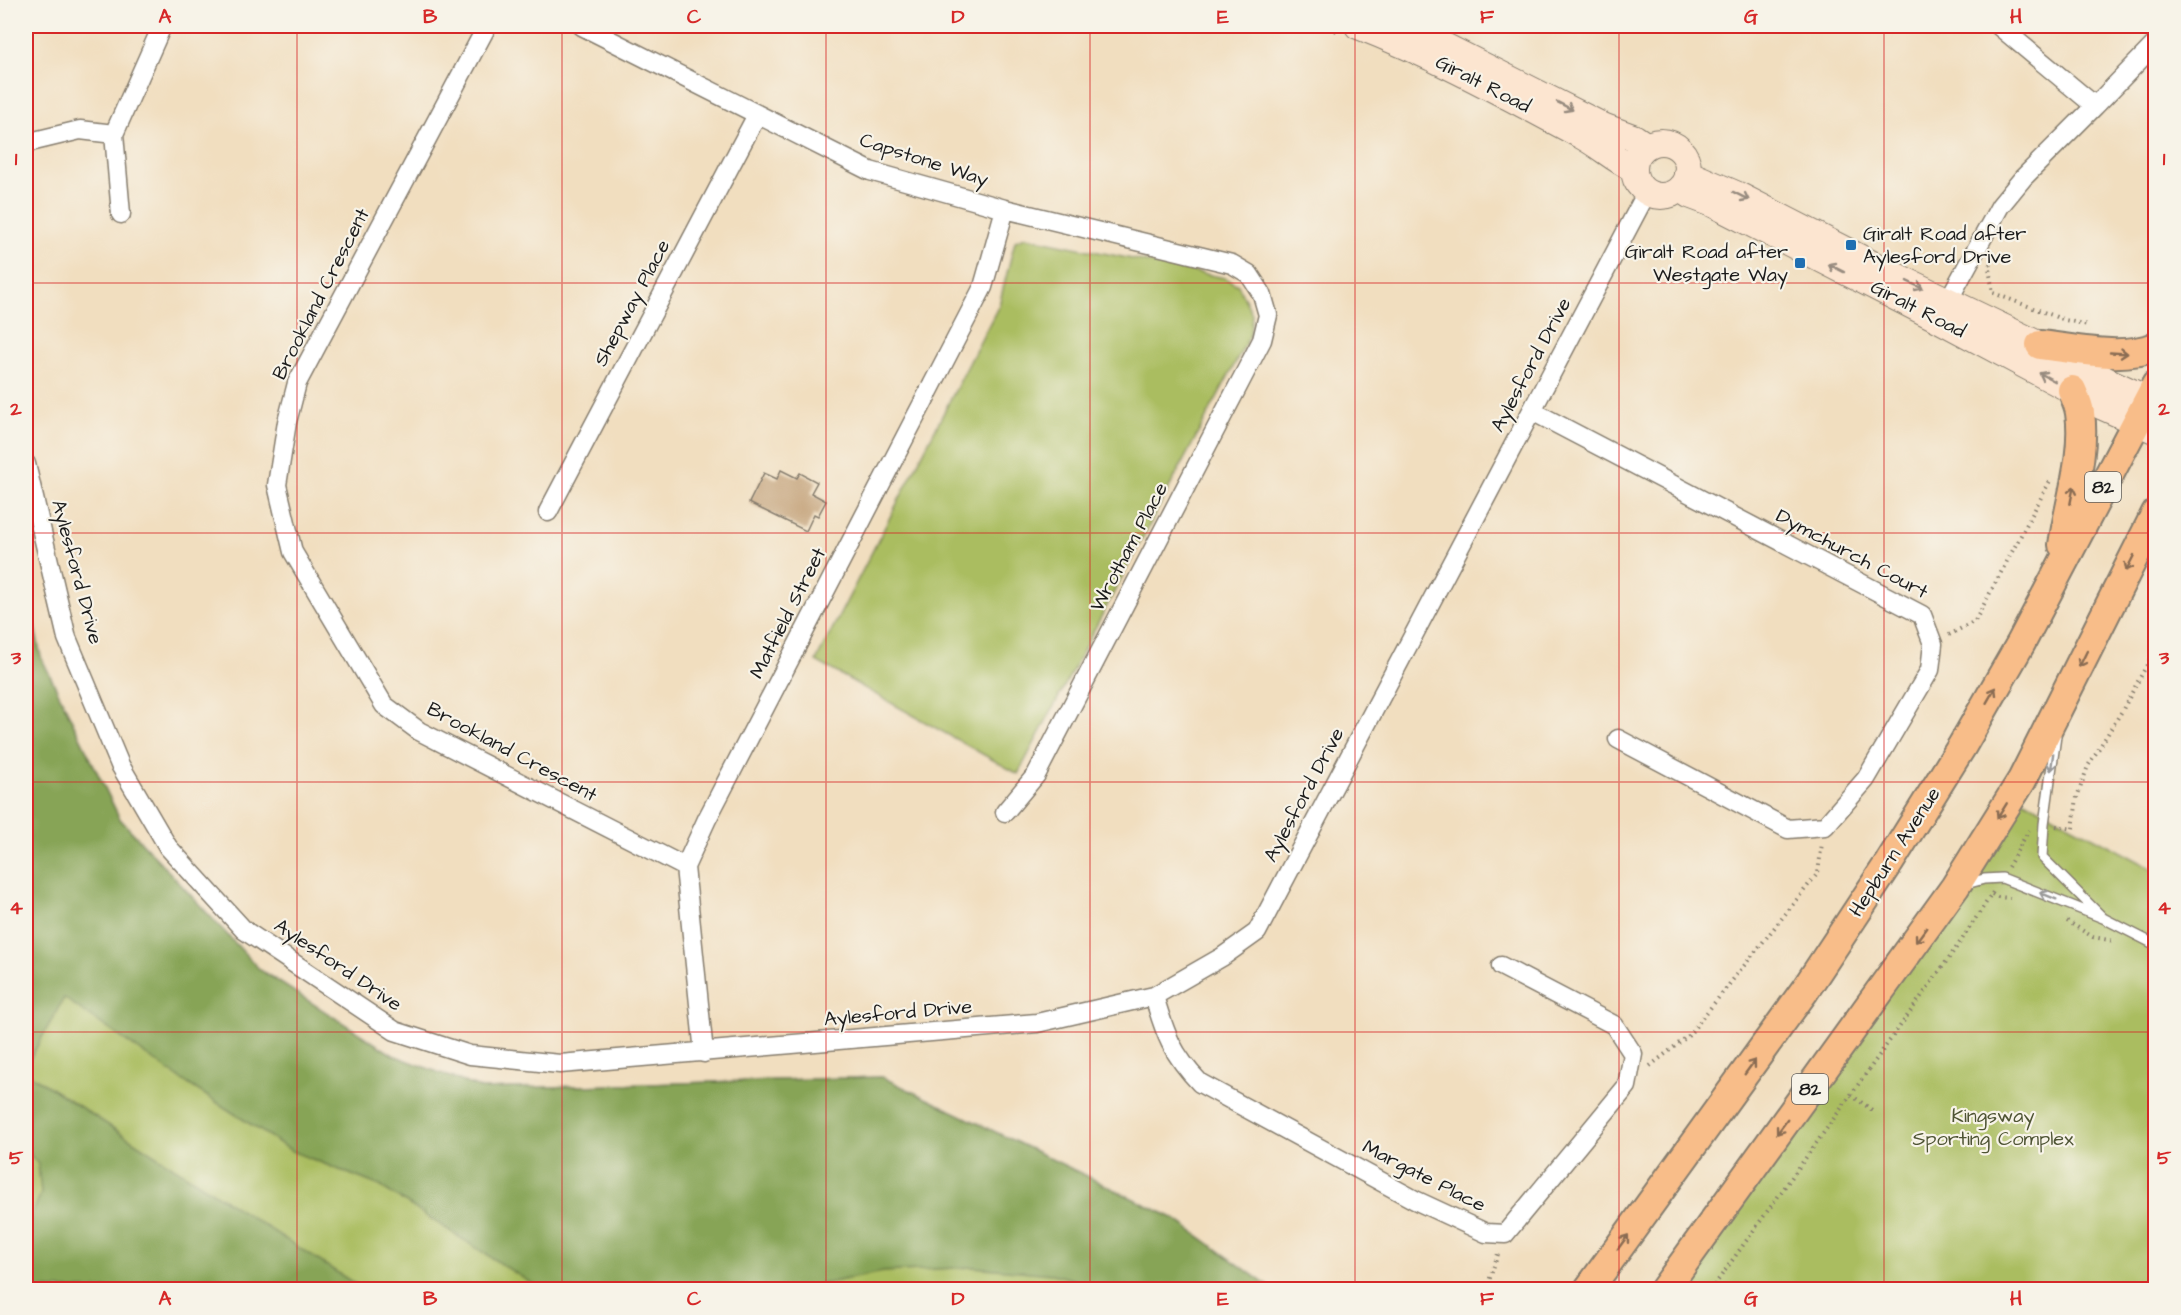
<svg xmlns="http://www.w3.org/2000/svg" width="2181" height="1315" viewBox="0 0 2181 1315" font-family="'Architects Daughter',sans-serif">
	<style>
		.green { fill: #aabd61; stroke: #636c3e; stroke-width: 1.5 }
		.forest { fill: #87a457; stroke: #52603a; stroke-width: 1.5 }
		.building { fill: #c3a077 }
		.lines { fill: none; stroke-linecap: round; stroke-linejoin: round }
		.lane-casing { stroke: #867d6e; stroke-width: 12 }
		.street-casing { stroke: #867d6e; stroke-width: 21 }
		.secondary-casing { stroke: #867d6e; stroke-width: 28 }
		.primary-casing { stroke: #867d6e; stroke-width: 32 }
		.path { stroke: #867d6e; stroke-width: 4; stroke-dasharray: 1.5 4.5; stroke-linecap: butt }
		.lane { stroke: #fff; stroke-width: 9 }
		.street { stroke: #fff; stroke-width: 18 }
		.secondary { stroke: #fce5d0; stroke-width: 26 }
		.primary { stroke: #f8bd89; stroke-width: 28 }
		.oneway { stroke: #978b7f }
		.oneway2 { stroke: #8a6c52 }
		.oneway3 { stroke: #999 }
		.grid { fill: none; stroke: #d62828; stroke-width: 1.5; stroke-opacity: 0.55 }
		.poi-dot { fill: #1f6fb2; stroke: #f7f3e8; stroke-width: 2 }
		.labels { text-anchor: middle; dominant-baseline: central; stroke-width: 4.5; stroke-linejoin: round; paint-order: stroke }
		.shield { fill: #f7f3e8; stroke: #5e5c59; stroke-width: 1.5 }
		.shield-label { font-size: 18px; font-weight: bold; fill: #1c1c1c }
		.street-label { font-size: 20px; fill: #1c1c1c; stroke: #f7f3e8 }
		.poi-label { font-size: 20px; fill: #1c1c1c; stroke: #f7f3e8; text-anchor: start }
		.park-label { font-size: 20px; fill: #4e5434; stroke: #f7f3e8 }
		.neatline { fill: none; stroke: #d62828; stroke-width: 2 }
		.grid-label { font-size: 20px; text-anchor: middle; font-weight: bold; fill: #d62828 }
	</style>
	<rect width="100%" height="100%" fill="#f7f3e8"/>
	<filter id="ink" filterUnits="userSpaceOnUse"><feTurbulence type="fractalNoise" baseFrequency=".0167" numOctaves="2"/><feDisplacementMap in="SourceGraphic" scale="12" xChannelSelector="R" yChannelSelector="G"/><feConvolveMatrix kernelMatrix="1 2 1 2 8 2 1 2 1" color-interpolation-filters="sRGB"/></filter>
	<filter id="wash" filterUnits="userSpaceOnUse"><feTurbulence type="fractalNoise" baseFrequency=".008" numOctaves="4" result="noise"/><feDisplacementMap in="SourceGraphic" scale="24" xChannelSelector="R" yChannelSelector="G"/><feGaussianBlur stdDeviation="1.35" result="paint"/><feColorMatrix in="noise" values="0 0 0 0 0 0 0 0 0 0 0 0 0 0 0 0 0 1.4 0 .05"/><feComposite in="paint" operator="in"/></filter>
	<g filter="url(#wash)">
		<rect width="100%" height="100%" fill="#f1debf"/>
		<!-- green -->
		<path class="green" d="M1025,237L1225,278L1238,285L1252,314L1250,335L1018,774L816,661L999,305L1015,241Z
			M26,589L41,657L120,819L260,970L393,1055L482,1089L882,1077L1175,1219L1272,1289H26Z
			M2022,799L2155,870V1289L1683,1290Z"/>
		<!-- forest -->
		<path class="forest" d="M26,589L41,657L120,819L260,970L393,1055L482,1089L882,1077L1175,1219L1272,1289H1110L1053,1274L973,1267L883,1272L797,1289H540L380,1186L292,1151L188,1084L64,998L26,1066Z
			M26,1072L363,1289H26V1230L41,1193L38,1164L26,1150Z"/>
		<g id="blocks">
			<!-- building -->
			<path class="building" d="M781,470L797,478L800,473L817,482L811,493L826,501L818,516L814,514L806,531L749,503L764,473L777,479Z"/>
		</g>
	</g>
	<g filter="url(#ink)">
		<use href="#blocks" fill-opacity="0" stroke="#867d6e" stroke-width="1.5"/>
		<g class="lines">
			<defs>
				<path id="lane" d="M2056,736L2044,824L2042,857L2103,918
					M1966,884L1984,879L2002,878L2103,918L2156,945"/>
				<path id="street" d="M487,26L297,383L287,422L277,485L293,552L384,705L419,731L685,867
					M582,26L870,171L1005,209L1232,264L1249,274L1262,294L1268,315L1262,340L1036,775L1005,812
					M2095,106L2156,43
					M26,143L80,130L114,134
					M121,214L114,134L162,26
					M1943,310L2000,206L2023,178L2095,106L1999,26
					M1532,411L1922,615L1933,644L1930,670L1866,779L1825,826L1788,829L1618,739
					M26,464L67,638L120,765L168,847L244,930L395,1031L470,1055L560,1064L1037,1023L1154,996L1222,957L1257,932L1647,192
					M548,512L757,115
					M1154,996C1165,1034 1172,1054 1200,1083L1415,1200L1486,1233L1505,1234L1627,1086L1633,1054L1614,1025L1501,966
					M704,1053L685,867L707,819L983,287L1005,209"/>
				<path id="secondary" d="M1358,26C1435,56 1507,96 1580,135C1599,145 1615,160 1634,169
					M1405,26L1605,127L1635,138L1647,146
					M1634 169a27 27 0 1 1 54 0a27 27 0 1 1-54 0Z
					M1687,173L1738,195L1884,270L2040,345L2108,381L2156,403
					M1680,188L1689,195L1713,204L1938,319L2103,407L2156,431"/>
				<path id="primary" d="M2040,345C2077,349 2119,360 2156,347
					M2063,545C2069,504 2086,454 2080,413C2079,405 2075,397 2072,390
					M1588,1290L1805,990L1889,863L1962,746L2021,643L2156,385
					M1664,1290L1955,887L2022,780L2156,513"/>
			</defs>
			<!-- lane casing -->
			<use href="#lane" class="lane-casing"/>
			<!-- street casing -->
			<use href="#street" class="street-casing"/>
			<!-- secondary casing -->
			<use href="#secondary" class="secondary-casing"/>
			<!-- primary casing -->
			<use href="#primary" class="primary-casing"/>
			<!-- path -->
			<path class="path" d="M1324,26L1337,31
				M1991,264L1989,268L1993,293L2065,320L2088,325
				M1949,635L1975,621L2051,479
				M2056,826L2073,829L2077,797L2088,766L2122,711L2156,648
				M2008,867L2029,830
				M1992,894L1998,897L2010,898
				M2067,921L2093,937L2114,941
				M1650,1066L1688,1036L1818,873L1822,843
				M1851,1095L1872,1110
				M1486,1290L1499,1251
				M1711,1290L1961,941L1993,892"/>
			<!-- lane -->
			<use href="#lane" class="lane"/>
			<!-- street -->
			<use href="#street" class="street"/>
			<!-- secondary -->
			<use href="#secondary" class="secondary"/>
			<!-- primary -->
			<use href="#primary" class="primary"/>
		</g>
		<!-- one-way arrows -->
		<defs><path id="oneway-shaft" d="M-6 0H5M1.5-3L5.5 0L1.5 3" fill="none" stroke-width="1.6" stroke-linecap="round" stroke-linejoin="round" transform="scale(1.5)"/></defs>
		<g class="oneway">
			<use href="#oneway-shaft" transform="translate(1565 106) rotate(27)"/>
			<use href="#oneway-shaft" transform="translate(1741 196) rotate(27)"/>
			<use href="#oneway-shaft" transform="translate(1836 268) rotate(-153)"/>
			<use href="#oneway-shaft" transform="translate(1915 285) rotate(26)"/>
			<use href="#oneway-shaft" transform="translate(2047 377) rotate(-152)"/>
		</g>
		<g class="oneway2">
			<use href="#oneway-shaft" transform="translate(2119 353) rotate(3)"/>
			<use href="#oneway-shaft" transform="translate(2072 495) rotate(-79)"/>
			<use href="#oneway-shaft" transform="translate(2130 563) rotate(117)"/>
			<use href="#oneway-shaft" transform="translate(2083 659) rotate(116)"/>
			<use href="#oneway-shaft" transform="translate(1991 695) rotate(-60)"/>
			<use href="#oneway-shaft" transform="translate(2002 811) rotate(122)"/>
			<use href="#oneway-shaft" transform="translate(1921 935) rotate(126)"/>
			<use href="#oneway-shaft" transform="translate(1750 1067) rotate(-54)"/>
			<use href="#oneway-shaft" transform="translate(1782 1127) rotate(126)"/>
			<use href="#oneway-shaft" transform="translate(1623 1242) rotate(-54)"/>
		</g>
		<g class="oneway3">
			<use href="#oneway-shaft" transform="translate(2052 762) rotate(98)"/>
			<use href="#oneway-shaft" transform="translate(2048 896) rotate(-158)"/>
		</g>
	</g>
	<!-- grid -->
	<path class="grid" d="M297,26V1290M562,26V1290M826,26V1290M1090,26V1290M1355,26V1290M1619,26V1290M1884,26V1290M26,283H2156M26,533H2156M26,782H2156M26,1032H2156"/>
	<!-- markers -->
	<g class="poi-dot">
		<rect x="1845" y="239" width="12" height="12" rx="3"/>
		<rect x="1794" y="257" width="12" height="12" rx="3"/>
	</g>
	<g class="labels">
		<!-- shield labels -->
		<g class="shield">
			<rect x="2085" y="472" width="36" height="30" rx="4.5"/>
			<rect x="1792" y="1074" width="36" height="30" rx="4.5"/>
		</g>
		<g class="shield-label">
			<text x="2103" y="487">82</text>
			<text x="1810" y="1089">82</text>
		</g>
		<!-- street labels -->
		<g class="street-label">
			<text transform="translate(1483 84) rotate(27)">Giralt Road</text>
			<text transform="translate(924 160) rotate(18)">Capstone Way</text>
			<text transform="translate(321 294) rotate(-63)">Brookland Crescent</text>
			<text transform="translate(632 303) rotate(-62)">Shepway Place</text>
			<text transform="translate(1918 309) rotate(27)">Giralt Road</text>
			<text transform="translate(1531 365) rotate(-62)">Aylesford Drive</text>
			<text transform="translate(1129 547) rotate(-62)">Wrotham Place</text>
			<text transform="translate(1852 554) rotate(28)">Dymchurch Court</text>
			<text transform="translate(77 572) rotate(75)">Aylesford Drive</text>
			<text transform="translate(788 613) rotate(-63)">Matfield Street</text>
			<text transform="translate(512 752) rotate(28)">Brookland Crescent</text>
			<text transform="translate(1304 795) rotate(-62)">Aylesford Drive</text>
			<text transform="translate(1895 852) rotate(-57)">Hepburn Avenue</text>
			<text transform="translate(338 965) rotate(34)">Aylesford Drive</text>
			<text transform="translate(898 1013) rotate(-5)">Aylesford Drive</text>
			<text transform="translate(1424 1176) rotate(27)">Margate Place</text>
		</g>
		<!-- poi labels -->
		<g class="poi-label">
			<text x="1863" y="234">Giralt Road after<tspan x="1863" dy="23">Aylesford Drive</tspan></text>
			<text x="1788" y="252" text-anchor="end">Giralt Road after<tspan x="1788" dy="23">Westgate Way</tspan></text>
		</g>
		<!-- park labels -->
		<g class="park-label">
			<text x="1993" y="1116">Kingsway<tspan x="1993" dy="23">Sporting Complex</tspan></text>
		</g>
	</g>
	<!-- margin -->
	<rect width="2181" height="1315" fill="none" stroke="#f7f3e8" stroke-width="66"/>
	<rect x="33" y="33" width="2115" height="1249" class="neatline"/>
	<g class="grid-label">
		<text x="165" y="23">A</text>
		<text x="430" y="23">B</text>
		<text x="694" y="23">C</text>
		<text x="958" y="23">D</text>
		<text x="1223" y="23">E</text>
		<text x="1487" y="23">F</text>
		<text x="1751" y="23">G</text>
		<text x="2016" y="23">H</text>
		<text x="16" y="165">1</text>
		<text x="2164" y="165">1</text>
		<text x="16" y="415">2</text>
		<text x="2164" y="415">2</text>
		<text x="16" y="664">3</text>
		<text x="2164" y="664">3</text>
		<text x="16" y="914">4</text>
		<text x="2164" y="914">4</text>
		<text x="16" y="1164">5</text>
		<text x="2164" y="1164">5</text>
		<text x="165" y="1305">A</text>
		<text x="430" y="1305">B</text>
		<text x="694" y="1305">C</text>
		<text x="958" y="1305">D</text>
		<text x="1223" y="1305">E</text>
		<text x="1487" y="1305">F</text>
		<text x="1751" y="1305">G</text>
		<text x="2016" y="1305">H</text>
	</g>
</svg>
